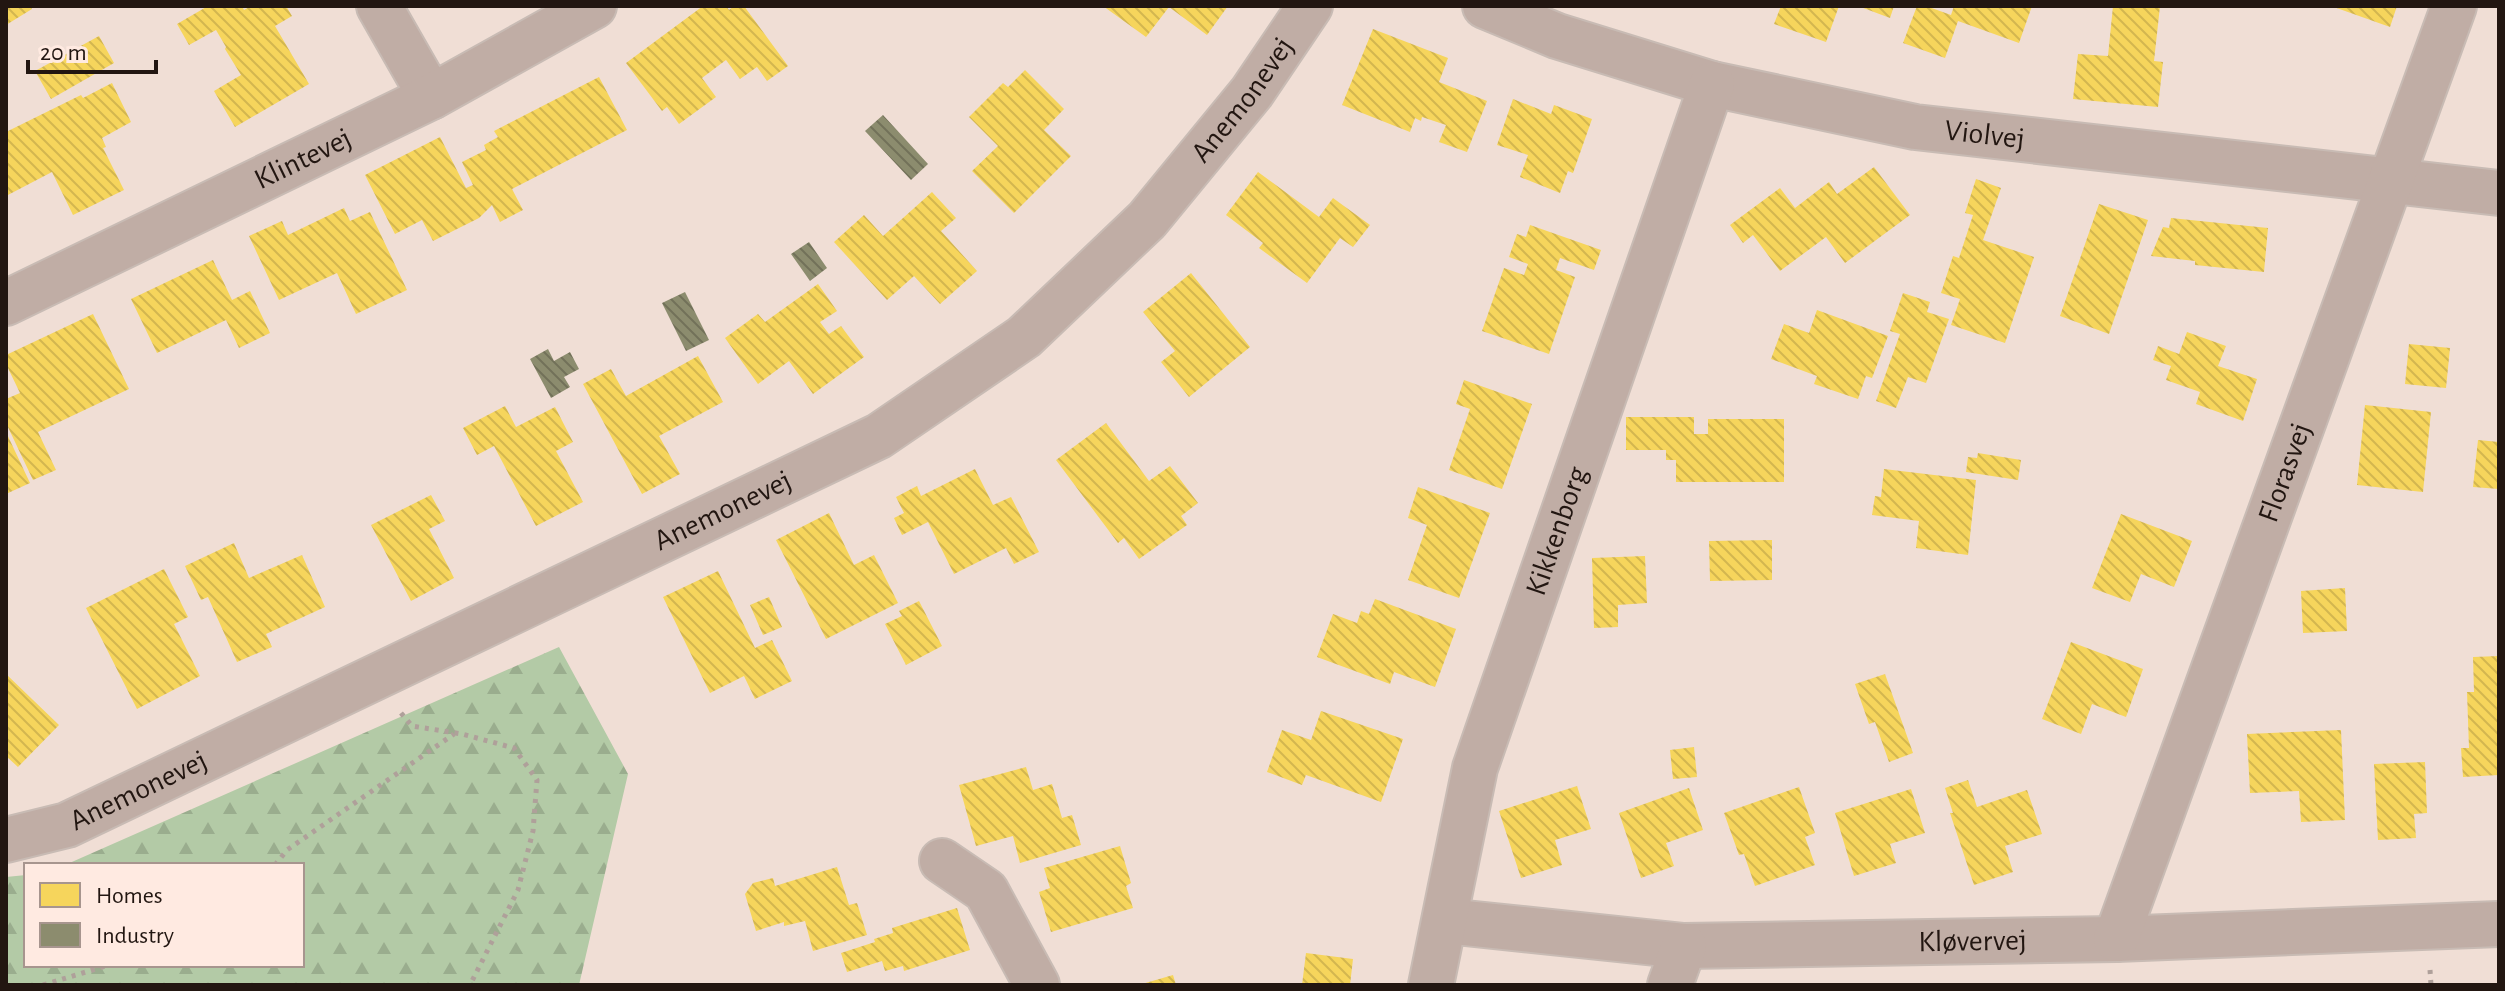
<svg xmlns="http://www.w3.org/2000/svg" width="2505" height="991" viewBox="0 0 2505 991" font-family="'Alegreya Sans',sans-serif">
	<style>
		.forest { fill: url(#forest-firs) }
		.homes { fill: url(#homes-back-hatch) }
		.industry { fill: url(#industry-back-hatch) }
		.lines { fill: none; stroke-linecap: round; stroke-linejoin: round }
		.minor-casing { stroke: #c8bbb4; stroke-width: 48 }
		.path { stroke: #afa09a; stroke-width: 5; stroke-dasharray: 4 6; stroke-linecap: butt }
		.minor { stroke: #c0ada5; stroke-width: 44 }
		.labels { text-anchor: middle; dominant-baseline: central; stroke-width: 8; stroke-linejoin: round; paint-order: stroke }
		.street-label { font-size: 30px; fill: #221611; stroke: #ffeae1 }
	</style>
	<defs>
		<pattern id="forest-firs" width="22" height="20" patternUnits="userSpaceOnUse" patternTransform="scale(2)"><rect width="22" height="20" fill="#b3caa6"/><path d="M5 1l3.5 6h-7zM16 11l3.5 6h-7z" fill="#9aad8e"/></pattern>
		<pattern id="homes-back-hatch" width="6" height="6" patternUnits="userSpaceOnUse" patternTransform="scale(2)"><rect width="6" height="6" fill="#f6d55c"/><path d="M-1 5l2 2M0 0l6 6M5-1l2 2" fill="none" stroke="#d3b64f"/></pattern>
		<pattern id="industry-back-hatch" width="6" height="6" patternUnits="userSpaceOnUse" patternTransform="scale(2)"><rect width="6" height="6" fill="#8c8c6e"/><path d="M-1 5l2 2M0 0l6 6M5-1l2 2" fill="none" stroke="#727159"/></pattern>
	</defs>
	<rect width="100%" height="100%" fill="#f0ded5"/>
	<!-- forest -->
	<path class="forest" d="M559,647L628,774L579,985H6V877L26,875V965H302V865H65Z"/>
	<!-- homes -->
	<path class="homes" d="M6,6H30L32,9L6,25Z
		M208,6H242L244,10L251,6H286L292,16L275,26L309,84L235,127L214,91L241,75L225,49L226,47L216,30L189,45L177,24Z
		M703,6H726L729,10L734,6H744L788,66L767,81L757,67L740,79L726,60L702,78L716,97L679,124L667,107L662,111L626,63Z
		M1103,6H1228L1207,35L1169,7L1146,37Z
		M1781,6H1839L1826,42L1774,24Z
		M1858,6H1894L1890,18Z
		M1917,6H1926L1951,15L1954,6H2032L2019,43L1958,21L1945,58L1903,43Z
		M2113,6H2160L2154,61L2163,62L2158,107L2073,99L2078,54L2108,56Z
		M2331,6H2397L2390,27Z
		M1373,29L1448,58L1439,82L1487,101L1467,152L1439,142L1446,125L1422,117L1421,121L1415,118L1410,132L1342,105Z
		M99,36L114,63L51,99L35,71Z
		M1025,70L1064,109L1044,130L1071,156L1014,213L972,171L998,146L969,117L1003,83L1008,87Z
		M599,77L627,130L512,189L523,210L500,222L492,205L479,218L433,241L422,220L395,234L365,175L440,137L466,188L473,185L462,162L486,150L484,145L498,137L494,131Z
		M112,83L131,122L102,138L106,147L103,148L124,190L73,215L52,172L6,196V132L81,95L83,98Z
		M1513,99L1551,114L1554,105L1592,119L1573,173L1568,171L1560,193L1520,177L1528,155L1497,145Z
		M1874,167L1910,215L1845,263L1826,237L1780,271L1753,235L1743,243L1730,225L1780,188L1795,208L1829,182L1837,194Z
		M1258,172L1319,217L1333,198L1370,225L1353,247L1340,238L1307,283L1259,248L1263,243L1226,215Z
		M1976,179L2001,188L1983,240L2034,257L2005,343L1951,325L1960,299L1941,293L1953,256L1959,258L1973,215L1965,213Z
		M932,192L956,218L941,231L977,271L940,304L914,276L887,300L834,242L864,215L883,236Z
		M2099,204L2148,220L2109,334L2060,316Z
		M344,208L350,221L370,212L407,290L356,314L337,273L279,300L249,236L282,221L288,235Z
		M2171,218L2268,228L2264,272L2195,265V261L2151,256L2163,227L2169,228Z
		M1530,225L1601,250L1594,270L1560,258L1556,270L1575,277L1549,354L1482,331L1504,268L1524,275L1528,264L1509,257L1517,234L1526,237Z
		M213,260L232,300L250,291L270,333L239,348L226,320L157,353L131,299Z
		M1191,273L1250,347L1189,397L1161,362L1175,351L1143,312Z
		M818,284L837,311L820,322L829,334L841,326L864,357L813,394L789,361L758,384L725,338L758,314L765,322Z
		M1903,293L1930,302L1927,312L1949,319L1926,383L1908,377L1896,408L1876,401L1900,334L1890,331Z
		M1817,310L1888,336L1872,378L1866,376L1858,399L1814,384L1817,376L1771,359L1784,324L1809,333Z
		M93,314L129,389L38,432L56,470L33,480L6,423V399L20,393L6,364V355Z
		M2187,332L2226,346L2218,366L2257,379L2243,421L2196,404L2200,392L2166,380L2171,366L2153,360L2158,346L2179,354Z
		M2409,344L2450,348L2446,388L2405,384Z
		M698,356L723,402L659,436L680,474L642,494L583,384L611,369L626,396Z
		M1464,380L1532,404L1502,489L1449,470L1470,409L1456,404Z
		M2365,405L2431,412L2423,492L2357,485Z
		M505,406L516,427L555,407L573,442L556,451L583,502L536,526L494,446L477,455L463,428Z
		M1626,417H1694V434H1708V419H1784V482H1676V460H1666V450H1626Z
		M1106,423L1149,481L1170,466L1198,503L1181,516L1187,525L1139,559L1124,538L1118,543L1056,460Z
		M6,432L30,483L6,494Z
		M2478,440L2499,442V489L2473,487Z
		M1978,453L2021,460L2018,480L1966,472L1968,457L1977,458Z
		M975,469L993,505L1011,497L1039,552L1014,564L1006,548L954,574L928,522L902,535L894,518L904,513L896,497L917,486L921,496Z
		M1884,469L1976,480L1968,555L1916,548L1919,521L1872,515L1875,496L1881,497Z
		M1418,487L1490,513L1459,598L1408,580L1427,525L1408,518Z
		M431,495L445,521L429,529L454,578L411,601L371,525Z
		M829,513L854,565L874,555L898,603L826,639L776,540Z
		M2121,514L2192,541L2174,587L2141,574L2130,602L2092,588Z
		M1772,540V580L1710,581L1709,541Z
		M234,543L249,578L302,555L325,607L266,634L272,647L237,662L208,597L201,600L185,566Z
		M1645,556L1647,603L1618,605V627L1594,628L1592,558Z
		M164,569L188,617L174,624L200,676L137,709L86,608Z
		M718,571L755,648L772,640L792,681L755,699L744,676L710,693L663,597Z
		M2345,588L2347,631L2303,633L2301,591Z
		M769,597L782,627L763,635L750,605Z
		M1375,599L1456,629L1435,687L1394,672L1390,684L1317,657L1333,614L1357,623L1361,611L1369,614Z
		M919,601L942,646L906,665L885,624L902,616L899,611Z
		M2071,642L2143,669L2126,717L2092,704L2081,734L2042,719Z
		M2499,656V775L2463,777L2461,748H2469L2467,692H2474L2473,657Z
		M6,674L59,725L18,767L6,756Z
		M1885,674L1913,753L1889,762L1875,722L1869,724L1855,684Z
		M1321,711L1403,739L1381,802L1306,775L1302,785L1267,772L1282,730L1311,740Z
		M2341,730L2345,820L2301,822L2299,791L2250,793L2247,734Z
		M1694,747L1697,777L1673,779L1670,750Z
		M2425,762L2427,813L2414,814L2416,838L2378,840L2374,764Z
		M1026,767L1033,790L1052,784L1062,818L1072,815L1081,845L1020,863L1013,836L976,846L959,785Z
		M1968,780L1977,807L2027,790L2042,834L2005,846L2013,872L1974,885L1950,813H1953L1945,788Z
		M1577,786L1591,829L1555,840L1562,865L1521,878L1499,811Z
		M1799,787L1815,833L1805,837L1815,865L1755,886L1744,854L1739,855L1724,813Z
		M1689,788L1703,830L1666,843L1674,866L1641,878L1619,813Z
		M1911,789L1925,833L1890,844L1896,863L1854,876L1835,813Z
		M1120,846L1131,883L1126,886L1133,908L1051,932L1039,892L1050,888L1044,868Z
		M837,867L849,905L857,903L867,935L813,951L805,921L784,926V922L756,931L745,894L753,883L773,878L775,886Z
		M957,908L970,950L904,971L903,966L885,971L882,961L847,972L841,953L875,942L874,939L893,933L892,928Z
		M1306,953L1353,959L1350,985H1302Z
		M1173,975L1176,985H1142V984Z"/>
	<!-- industry -->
	<path class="industry" d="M883,115L928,164L911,180L865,131Z
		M809,242L827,268L810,281L791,254Z
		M685,292L709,340L686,351L662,303Z
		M548,349L554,361L570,352L579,369L564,377L570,387L551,398L530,359Z"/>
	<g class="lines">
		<defs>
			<g id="minor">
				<path d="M379,6L431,97"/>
				<path id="s1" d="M1485,6L1557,36L1712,84L1915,127L2499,193"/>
				<path id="s2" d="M6,303L431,97L594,6"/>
				<path id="s3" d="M6,840L67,825L879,436L1024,337L1147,220L1252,92L1310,6"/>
				<path d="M942,861L986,891L1037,985"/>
				<path id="s4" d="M1446,921L1684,946L2116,939L2499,924"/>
				<path id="s5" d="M2116,939L2454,6"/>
				<path id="s6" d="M1431,985L1475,768L1712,84"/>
				<path d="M1670,985L1684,946"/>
			</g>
		</defs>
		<!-- minor casing -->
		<use href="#minor" class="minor-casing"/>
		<!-- path -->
		<path class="path" d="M401,713L412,726L462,734L514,748L537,780L533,831L518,890L470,985
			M275,865L287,850L454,734
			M2430,970L2431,985
			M43,985L109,965"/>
		<!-- minor -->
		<use href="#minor" class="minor"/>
	</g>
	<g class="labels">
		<!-- street labels -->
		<g class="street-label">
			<text stroke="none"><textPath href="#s3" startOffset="1462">Anemonevej</textPath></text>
			<text stroke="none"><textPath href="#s1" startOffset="518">Violvej</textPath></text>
			<text stroke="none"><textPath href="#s2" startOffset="330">Klintevej</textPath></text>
			<text stroke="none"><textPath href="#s5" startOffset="496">Florasvej</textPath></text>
			<text stroke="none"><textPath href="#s3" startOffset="790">Anemonevej</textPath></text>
			<text stroke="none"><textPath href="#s6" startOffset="472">Kikkenborg</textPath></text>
			<text stroke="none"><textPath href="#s3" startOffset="142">Anemonevej</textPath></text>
			<text stroke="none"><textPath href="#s4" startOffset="528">Kløvervej</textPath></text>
		</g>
	</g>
	<!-- border -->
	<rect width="2505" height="991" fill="none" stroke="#221611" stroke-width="16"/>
	<!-- legend -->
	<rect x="24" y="863" width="280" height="104" fill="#ffeae1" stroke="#a7958e" stroke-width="2"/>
	<rect x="40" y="883" width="40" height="24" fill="#f6d55c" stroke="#a7958e" stroke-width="2"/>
	<text x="96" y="903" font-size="24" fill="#221611">Homes</text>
	<rect x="40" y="923" width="40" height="24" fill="#8c8c6e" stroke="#a7958e" stroke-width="2"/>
	<text x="96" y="943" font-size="24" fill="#221611">Industry</text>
	<!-- scale -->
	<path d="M28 60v12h128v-12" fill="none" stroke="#221611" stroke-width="4"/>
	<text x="40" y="60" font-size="24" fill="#221611" stroke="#ffeae1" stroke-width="6" paint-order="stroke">20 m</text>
</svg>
